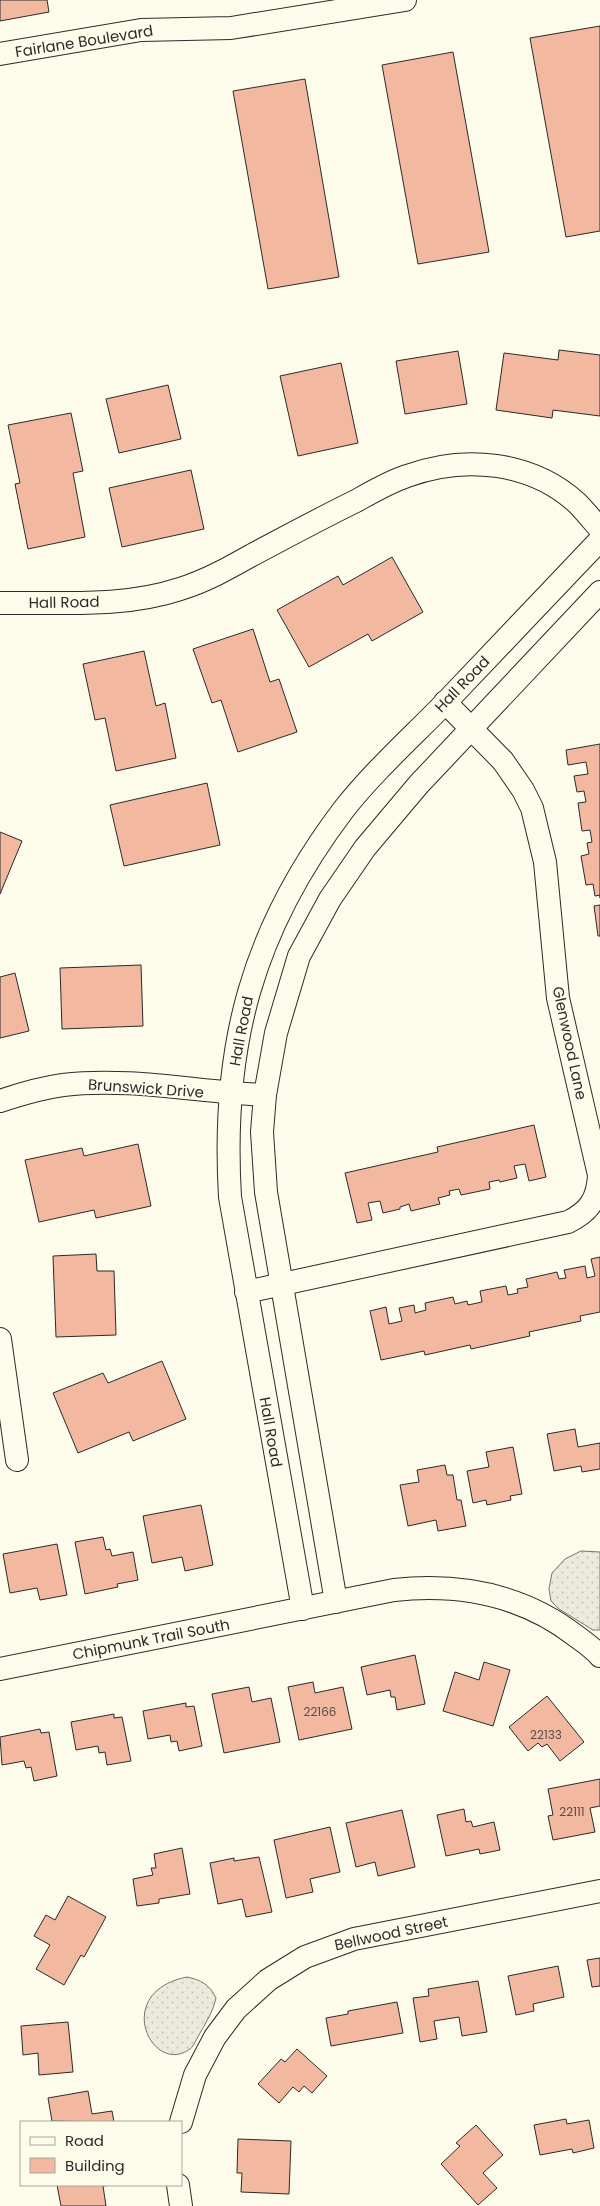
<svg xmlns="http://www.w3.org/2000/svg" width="600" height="2206" viewBox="0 0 600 2206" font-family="Poppins,sans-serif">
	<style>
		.grass { fill: url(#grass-dots); stroke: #74746e }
		.building { fill: #f2b8a0; stroke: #2b2b2b }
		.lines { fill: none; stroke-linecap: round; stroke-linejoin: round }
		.minor-casing { stroke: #2b2b2b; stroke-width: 24 }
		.minor { stroke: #fdfbea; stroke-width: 22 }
		.labels { text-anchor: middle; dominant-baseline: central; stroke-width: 4; stroke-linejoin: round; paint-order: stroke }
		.number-label { font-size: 12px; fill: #5d4e48 }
		.street-label { font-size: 15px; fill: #2b2b2b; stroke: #fdfbea }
	</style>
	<defs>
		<pattern id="grass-dots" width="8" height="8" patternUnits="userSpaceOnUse" patternTransform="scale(1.25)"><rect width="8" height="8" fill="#ecebdb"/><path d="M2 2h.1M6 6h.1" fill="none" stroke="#cbcabc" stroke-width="1.8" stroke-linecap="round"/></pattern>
	</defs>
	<rect width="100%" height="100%" fill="#fdfbea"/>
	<!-- grass -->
	<path class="grass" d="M581,1551L600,1552V1630H593L559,1609L551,1601L549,1589L552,1573L565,1559Z
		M187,1977C201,1980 209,1984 216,1998C213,2011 207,2021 200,2033C197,2038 194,2046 190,2049C152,2077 111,1992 187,1977Z"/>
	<!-- building -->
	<path class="building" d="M0,0H47L49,12L0,21Z
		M600,26V231L566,237L530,38Z
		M453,52L489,252L418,264L382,65Z
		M305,79L339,277L268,289L233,91Z
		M559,350L600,355V416L553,410L552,418L496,410L504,353L558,360Z
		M458,351L467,404L405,414L396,361Z
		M341,363L358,443L298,456L280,376Z
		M168,385L181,439L119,453L106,399Z
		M71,413L83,471L73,473L85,537L28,549L15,484L20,483L8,425Z
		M191,470L204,529L122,547L109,488Z
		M392,557L423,612L372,641L368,634L309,667L277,610L338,576L343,585Z
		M253,629L270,682L279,679L297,732L238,752L221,700L212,703L193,649Z
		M144,651L156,706L165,703L176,758L116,771L105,718L95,720L83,664Z
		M600,744V898V895L595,896L593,884L586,885L581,856L589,854L587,843L592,842L590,830L582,831L578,803L586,802L584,791L577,792L574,776L588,774L586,762L568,765L566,750Z
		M207,783L220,845L124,866L110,805Z
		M0,832L22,841L0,894Z
		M600,905V936H598L594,906Z
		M141,965L143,1026L62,1029L60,968Z
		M15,973L29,1031L0,1038V977Z
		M534,1125L546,1177L529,1181L525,1164L514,1166L517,1178L500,1182L499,1180L489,1182L490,1189L461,1195L459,1189L449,1191L450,1195L438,1198L440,1204L411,1211L409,1204L400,1207V1209L383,1213L380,1201L368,1203L372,1220L357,1223L345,1173L438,1152L437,1147Z
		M138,1144L151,1206L96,1218L94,1210L39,1222L25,1160L82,1148L84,1156Z
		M96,1254L97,1271H114L116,1335L56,1337L53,1256Z
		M600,1257V1312L580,1316L581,1321L529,1332L530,1336L471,1349L470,1345L425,1355L424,1351L381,1360L370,1311L386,1307L389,1324L402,1321L399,1308L414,1305L415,1313L426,1310L425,1303L453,1297L455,1304L467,1301L468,1305L482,1302L480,1291L506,1286L508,1295L518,1293L517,1289L528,1287L526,1279L557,1272L559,1279L566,1278L564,1270L585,1266L587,1278L595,1276L591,1259Z
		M162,1361L186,1419L133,1441L129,1432L78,1453L53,1393L103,1373L108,1383Z
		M575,1429L578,1447L600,1443V1469L582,1472L581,1466L554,1471L547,1434Z
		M513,1447L522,1494L510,1496L511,1500L487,1505L486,1500L473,1503L467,1471L489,1467L486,1452Z
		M445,1465L447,1475H453L457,1500H461L466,1526L438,1531L436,1520L408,1526L400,1485L419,1482L417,1470Z
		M201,1505L213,1565L185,1571L182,1557L152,1563L143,1516Z
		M103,1537L106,1550L110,1549L112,1556L133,1552L138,1580L117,1584L118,1587L85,1594L75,1542Z
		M57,1544L67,1595L40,1600L37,1588L10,1593L3,1554Z
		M415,1655L425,1704L397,1710L395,1697H391L390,1690L367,1695L361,1667Z
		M484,1662L510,1670L493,1726L443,1711L455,1672L479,1680Z
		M313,1682L315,1693L343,1687L352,1729L299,1740L288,1687Z
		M249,1687L252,1702L271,1698L280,1742L224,1753L212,1694Z
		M547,1696L584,1742L560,1761L547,1744L542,1747L538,1743L528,1751L509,1727Z
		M186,1703V1707L194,1706L202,1746L179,1751L177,1741L171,1742L170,1735L148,1739L143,1711Z
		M114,1714V1718L122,1717L131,1761L107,1765L105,1752L99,1753L98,1746L76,1750L71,1722Z
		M40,1729L41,1733L49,1732L57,1776L34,1781L31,1767L26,1768L24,1761L2,1765L0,1737Z
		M600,1779V1806L590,1808L595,1832L553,1840L548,1816L553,1815L548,1789Z
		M464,1809L466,1822L471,1821L473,1827L494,1822L500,1850L480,1854L479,1849L446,1856L437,1815Z
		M402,1810L415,1867L378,1876L375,1862L356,1867L346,1823Z
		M330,1827L340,1872L310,1879L313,1892L286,1898L274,1840Z
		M182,1848L190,1894L159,1899V1903L137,1906L133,1879L153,1875L151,1868H156L154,1854Z
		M259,1857L272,1912L246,1917L242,1899L218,1904L210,1863L234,1858V1861Z
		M68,1896L106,1917L84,1957L81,1955L64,1985L36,1969L50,1945L34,1936L46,1915L55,1920Z
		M600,1958V1986L592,1987L587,1960Z
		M558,1966L564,1997L533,2004L534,2011L516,2015L508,1976Z
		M478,1981L487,2032L462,2036L459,2017L434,2021L437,2039L420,2042L413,1998L429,1996L428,1989Z
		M397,2002L403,2033L331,2046L326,2018L348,2014V2011Z
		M68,2022L73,2072L39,2075L38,2053L23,2055L21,2026Z
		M297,2049L327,2076L312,2093L304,2086L299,2092L293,2087L279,2103L258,2084L281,2059L285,2062Z
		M88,2091L92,2114L112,2111L114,2122L52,2121L48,2098Z
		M566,2119L567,2124L589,2120L594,2148L573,2153L572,2149L540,2155L534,2125Z
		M476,2125L503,2155L483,2173L497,2188L478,2205L441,2164L460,2146L456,2143Z
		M238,2139L291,2141L289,2194L241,2192L242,2173H237Z
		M57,2185H112L103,2186L106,2206H61Z"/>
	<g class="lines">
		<defs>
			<path id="minor" d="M0,54L141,30L231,28L405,0
				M0,603C60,602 123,608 180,589C206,581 229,568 252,555C286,537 321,518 356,501C372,492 389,482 407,476C464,455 531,461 577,503C585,511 592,520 600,529
				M0,1101C21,1094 41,1088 63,1085C129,1077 198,1092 265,1095
				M246,1292L568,1222C589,1212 598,1199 599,1175L558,998L545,862L532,808L523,790L503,761L445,702
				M0,1339L17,1460
				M336,1602L266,1192L262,1132L265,1095L276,1033L299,956L330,899L365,848L419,784L600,592
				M303,1609L230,1197C221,1046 252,930 344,809C374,771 411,738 445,703C497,649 548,594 600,540
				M0,1669L394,1590C460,1583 523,1595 576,1636C584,1642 593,1648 600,1656
				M181,2122L195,2075L215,2037L236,2009L268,1980L305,1957L354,1939L600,1891
				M178,2185L181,2206"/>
		</defs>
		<!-- minor casing -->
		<use href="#minor" class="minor-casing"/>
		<!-- minor -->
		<use href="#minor" class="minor"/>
	</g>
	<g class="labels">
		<!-- number labels -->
		<g class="number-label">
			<text x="320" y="1711">22166</text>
			<text x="546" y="1734">22133</text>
			<text x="572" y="1811">22111</text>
		</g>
		<!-- street labels -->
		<g class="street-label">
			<text transform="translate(84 41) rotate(-9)">Fairlane Boulevard</text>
			<text transform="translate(64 602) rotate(-1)">Hall Road</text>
			<text transform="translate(462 684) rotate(-46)">Hall Road</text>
			<text transform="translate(241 1031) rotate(-79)">Hall Road</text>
			<text transform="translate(570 1043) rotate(78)">Glenwood Lane</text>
			<text transform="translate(146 1088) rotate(4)">Brunswick Drive</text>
			<text transform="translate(271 1432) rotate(80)">Hall Road</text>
			<text transform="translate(151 1639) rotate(-11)">Chipmunk Trail South</text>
			<text transform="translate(391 1933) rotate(-12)">Bellwood Street</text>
		</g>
	</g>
	<!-- legend -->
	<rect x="20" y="2121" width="162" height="65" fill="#fdfbea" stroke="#a9a89e"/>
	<rect x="30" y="2137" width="25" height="8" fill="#fdfbea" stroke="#a9a89e"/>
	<text x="65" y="2146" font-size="15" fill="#2b2b2b">Road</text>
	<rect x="30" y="2158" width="25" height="15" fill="#f2b8a0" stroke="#a9a89e"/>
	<text x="65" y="2171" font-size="15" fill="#2b2b2b">Building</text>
</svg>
